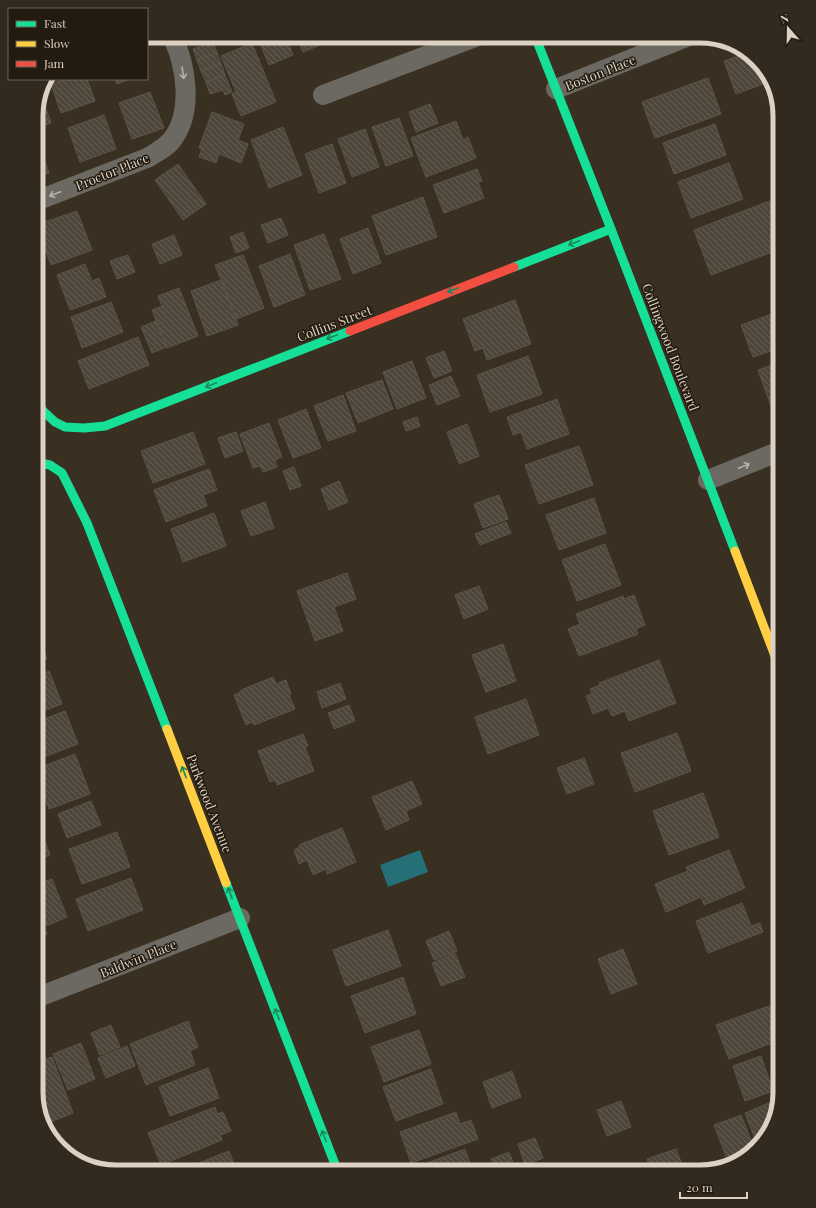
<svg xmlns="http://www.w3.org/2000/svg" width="816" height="1208" viewBox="0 0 816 1208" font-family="'Playfair Display',serif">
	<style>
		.water { fill: #257077 }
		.building { fill: url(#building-back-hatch); stroke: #5c5449 }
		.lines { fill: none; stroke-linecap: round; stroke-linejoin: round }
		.street { stroke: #6c6962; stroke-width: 20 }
		.fast { stroke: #16e098; stroke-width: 9 }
		.slow { stroke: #ffcf43; stroke-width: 9 }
		.jam { stroke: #f24e42; stroke-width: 9 }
		.oneway { stroke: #bab2a5 }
		.oneway2 { stroke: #1c875b }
		.labels { text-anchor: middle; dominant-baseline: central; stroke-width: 3; stroke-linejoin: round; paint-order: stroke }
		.street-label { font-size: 13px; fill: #dcd1c2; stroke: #231b10 }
		.rim { fill: none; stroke: #dcd1c2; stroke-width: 5 }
	</style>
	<defs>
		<pattern id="building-back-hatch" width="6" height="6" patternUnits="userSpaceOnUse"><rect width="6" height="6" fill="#4e463a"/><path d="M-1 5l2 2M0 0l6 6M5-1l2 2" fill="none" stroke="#676055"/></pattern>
	</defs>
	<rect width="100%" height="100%" fill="#393021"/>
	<!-- water -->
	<path class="water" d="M420,850L428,872L388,887L380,865Z"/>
	<!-- building -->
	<path class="building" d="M257,36H286L293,55L269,65Z
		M297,36H326L328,42L303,52Z
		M374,36H400L378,45Z
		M213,41L217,53L197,60L193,49Z
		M252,43L276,102L241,116L232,94L236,92L221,56Z
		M217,53L221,63L201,71L197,60Z
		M747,53L768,75L771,81L736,94L724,61Z
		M221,63L225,75L206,82L201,71Z
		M225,75L232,92L225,95L223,90L210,94L206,82Z
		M708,78L721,114L655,138L642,102Z
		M65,79H87L95,101L61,113L51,84Z
		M115,79H130L117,84Z
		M150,92L164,128L132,139L119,103Z
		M44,103L51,123L36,129V111L38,105Z
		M430,104L438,123L416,132L409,112Z
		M212,112L244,124L238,140L248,144L241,163L219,154L216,163L199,157L202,149L199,148Z
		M104,115L116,149L80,162L68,128Z
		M399,118L413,156L386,166L372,127Z
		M456,121L463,140L468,137L476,158L426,177L411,138Z
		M715,124L726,155L674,174L663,143Z
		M283,127L302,175L269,188L251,140Z
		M365,129L379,167L352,177L338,139Z
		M36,137L49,173L36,177Z
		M332,144L346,183L319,193L305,154Z
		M729,163L743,199L691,218L678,182Z
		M178,164L206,204L183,220L155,180Z
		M477,169L482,181L478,182L484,198L444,213L433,185Z
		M423,197L437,237L386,255L372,216Z
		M780,197V249L711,275L694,230Z
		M77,211L92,250L51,265L36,225Z
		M281,218L288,235L268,243L261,225Z
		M368,228L381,263L353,274L340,239Z
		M243,232L249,248L236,253L230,237Z
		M324,234L341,279L310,290L294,245Z
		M174,235L182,255L160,264L152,244Z
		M290,254L305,295L274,307L259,266Z
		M128,255L135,272L117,279L110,261Z
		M243,255L264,308L237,319L215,265Z
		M85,264L92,281L99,278L106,297L70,310L57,275Z
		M221,280L238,325L207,336L191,291Z
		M179,288L198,336L167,348L152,310L162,306L158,296Z
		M515,300L531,344L487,360L483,348L475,351L463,319Z
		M111,302L123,332L82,348L71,317Z
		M780,311V348L753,357L741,325Z
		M156,321L167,347L152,353L141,327Z
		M138,337L149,365L89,389L78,361Z
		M444,351L452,371L434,378L426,358Z
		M528,356L542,394L490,412L477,375Z
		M412,361L426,398L397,409L383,372Z
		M780,362V403L771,406L758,370Z
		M451,376L460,396L437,405L429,385Z
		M382,380L393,409L358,423L346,393Z
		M343,395L356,431L328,441L314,406Z
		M557,399L569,434L527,449L521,432L513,435L507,417Z
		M306,409L321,448L293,458L278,420Z
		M417,417L420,426L406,431L403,422Z
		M269,423L282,457L275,460L277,467L263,472L260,466L253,468L240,434Z
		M467,424L479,456L459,464L447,432Z
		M193,432L205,464L153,483L141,451Z
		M236,432L243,451L225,458L218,438Z
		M579,446L593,485L539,504L525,465Z
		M294,467L301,486L290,490L283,471Z
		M209,469L217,490L203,495L207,506L166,522L154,490Z
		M339,481L348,502L329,510L321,489Z
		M499,495L508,519L483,528L474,504Z
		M594,498L606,533L559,550L546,515Z
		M265,502L274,528L251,536L241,511Z
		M214,513L226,546L183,562L171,529Z
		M506,522L511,533L480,545L475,534Z
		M605,544L621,585L577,601L562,560Z
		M347,573L356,599L334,607L343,631L315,641L297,591Z
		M479,586L488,609L464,619L455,595Z
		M634,595L645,625L636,629L638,634L579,656L568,629L580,624L576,614L623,596L624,599Z
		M37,629L47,659L36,663V630Z
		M503,644L516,681L486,692L472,655Z
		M659,660L676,703L629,721L625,711L612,716L608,708L593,714L586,696L592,694L590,689L600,685L599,683Z
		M49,671L62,704L36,714V677Z
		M273,677L276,684L286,680L291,694L289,695L295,709L254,725L252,722L246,725L234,695L241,692V690Z
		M340,683L346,699L322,708L317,692Z
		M526,699L539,735L488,754L475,717Z
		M349,705L355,721L334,729L328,713Z
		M65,711L78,744L36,760V722Z
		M677,733L691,771L635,792L621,753Z
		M303,734L308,746L305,747L314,771L277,785L275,780L270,782L258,751Z
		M75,754L90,794L49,809L36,775V769Z
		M584,758L594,784L567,794L557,768Z
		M412,781L422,804L406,811L409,820L386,830L372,797Z
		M703,793L719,837L669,855L653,811Z
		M91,801L101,825L67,838L58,814Z
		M342,828L356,862L327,874L326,869L313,875L307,860L299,864L294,850L300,847L299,845Z
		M117,832L130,867L82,884L69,849Z
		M45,841L50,855L36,861V844Z
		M729,850L745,888L704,905L701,897L666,912L655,884L688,871L686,867Z
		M131,878L143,910L88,931L76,899Z
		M52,879L67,917L46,926L36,902V885Z
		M742,903L751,926L760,923L763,932L708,953L696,921Z
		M36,906L47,934L38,937L41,946L36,948Z
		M388,930L401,966L346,986L333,950Z
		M449,931L457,951L434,960L426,941Z
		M623,949L637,984L611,994L598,959Z
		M455,953L465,977L441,986L432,963Z
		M403,977L416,1014L365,1033L351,996Z
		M780,1002V1040L729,1059L716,1025Z
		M188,1021L198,1047L190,1051L195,1065L146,1085L130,1044Z
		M111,1025L120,1047L100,1055L91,1033Z
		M419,1030L431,1064L384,1082L371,1047Z
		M81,1043L95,1079L68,1090L53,1054Z
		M127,1046L135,1066L106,1078L98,1058Z
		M43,1049L46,1059L52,1057L73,1113L45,1124L36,1092V1052Z
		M761,1056L773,1091L745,1101L733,1066Z
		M208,1068L219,1098L170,1116L159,1087Z
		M431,1069L443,1104L396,1121L383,1087Z
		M512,1071L521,1097L492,1108L483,1082Z
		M621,1101L631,1127L607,1136L597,1110Z
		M771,1102L775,1111L769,1132L757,1144L745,1113Z
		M215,1107L217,1114L223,1112L231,1131L220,1135L222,1140L161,1165L148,1133Z
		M456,1112L460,1124L471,1120L478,1139L411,1163L400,1132Z
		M741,1115L754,1148L740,1161L729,1164L714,1125Z
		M535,1138L543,1158L525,1165L518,1144Z
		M465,1149L472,1169L465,1172H417L416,1167Z
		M676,1149L685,1172H652L647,1159Z
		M229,1151L237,1172H199L196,1164Z
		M509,1152L516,1170L511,1172H496L491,1159Z
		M640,1168L641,1172H629Z"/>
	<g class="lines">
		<!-- street -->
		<path class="street" d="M556,89L689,36
			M323,95L478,36
			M36,201L147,158C157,152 168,147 174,137C193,110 186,64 172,36
			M708,480L780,451
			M36,998L240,918"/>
		<!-- fast -->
		<path class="fast" d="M535,36L611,229L735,551
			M514,267L611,229
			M36,395L42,410L55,422L65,427L84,428L105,426L350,331
			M36,462L50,465L62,473L87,523L167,729
			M226,883L338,1172"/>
		<!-- slow -->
		<path class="slow" d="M735,551L780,669
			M167,729L226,883"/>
		<!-- jam -->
		<path class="jam" d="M350,331L514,267"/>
	</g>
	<!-- one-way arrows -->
	<defs><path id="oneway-shaft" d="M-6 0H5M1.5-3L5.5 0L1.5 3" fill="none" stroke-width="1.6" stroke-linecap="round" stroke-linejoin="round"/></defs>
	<g class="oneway">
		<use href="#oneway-shaft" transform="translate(183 73) rotate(81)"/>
		<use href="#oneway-shaft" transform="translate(55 194) rotate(159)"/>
		<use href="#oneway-shaft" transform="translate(744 466) rotate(-22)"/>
	</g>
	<g class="oneway2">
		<use href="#oneway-shaft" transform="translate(574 243) rotate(159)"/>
		<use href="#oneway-shaft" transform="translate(453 290) rotate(159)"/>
		<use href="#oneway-shaft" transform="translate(332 337) rotate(159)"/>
		<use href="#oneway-shaft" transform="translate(211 385) rotate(159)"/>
		<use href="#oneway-shaft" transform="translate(184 772) rotate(-111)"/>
		<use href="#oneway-shaft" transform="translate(230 893) rotate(-111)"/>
		<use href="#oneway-shaft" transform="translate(277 1014) rotate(-111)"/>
		<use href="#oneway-shaft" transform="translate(324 1136) rotate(-111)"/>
	</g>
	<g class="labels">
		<!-- street labels -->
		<g class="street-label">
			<text transform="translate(600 72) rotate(-22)">Boston Place</text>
			<text transform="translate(112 171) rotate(-22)">Proctor Place</text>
			<text transform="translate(334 323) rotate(-21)">Collins Street</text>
			<text transform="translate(671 347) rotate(69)">Collingwood Boulevard</text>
			<text transform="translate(210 803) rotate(69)">Parkwood Avenue</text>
			<text transform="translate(138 958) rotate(-22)">Baldwin Place</text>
		</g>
	</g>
	<!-- crop -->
	<path d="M0 0H816V1208H0ZM116 43H700A73 73 0 0 1 773 116V1092A73 73 0 0 1 700 1165H116A73 73 0 0 1 43 1092V116A73 73 0 0 1 116 43Z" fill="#322a1e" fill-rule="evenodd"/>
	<path class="rim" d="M116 43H700A73 73 0 0 1 773 116V1092A73 73 0 0 1 700 1165H116A73 73 0 0 1 43 1092V116A73 73 0 0 1 116 43Z"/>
	<!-- legend -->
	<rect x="8" y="8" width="140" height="72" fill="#231b10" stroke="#6d6457"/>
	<rect x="16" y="21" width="20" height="6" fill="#16e098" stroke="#6d6457"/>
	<text x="44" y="28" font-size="12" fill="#dcd1c2">Fast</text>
	<rect x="16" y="41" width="20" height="6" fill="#ffcf43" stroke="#6d6457"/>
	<text x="44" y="48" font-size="12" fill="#dcd1c2">Slow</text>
	<rect x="16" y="61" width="20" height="6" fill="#f24e42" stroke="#6d6457"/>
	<text x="44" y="68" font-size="12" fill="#dcd1c2">Jam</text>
	<!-- north arrow -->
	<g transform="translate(788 28) rotate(340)" stroke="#231b10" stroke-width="3" paint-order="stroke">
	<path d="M0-3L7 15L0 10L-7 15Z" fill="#dcd1c2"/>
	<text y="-6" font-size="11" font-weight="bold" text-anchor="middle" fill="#dcd1c2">N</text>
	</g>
	<!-- scale -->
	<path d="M680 1192v6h67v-6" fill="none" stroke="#dcd1c2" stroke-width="2"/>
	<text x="686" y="1192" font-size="12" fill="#dcd1c2" stroke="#231b10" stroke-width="3" paint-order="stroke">20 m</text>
</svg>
